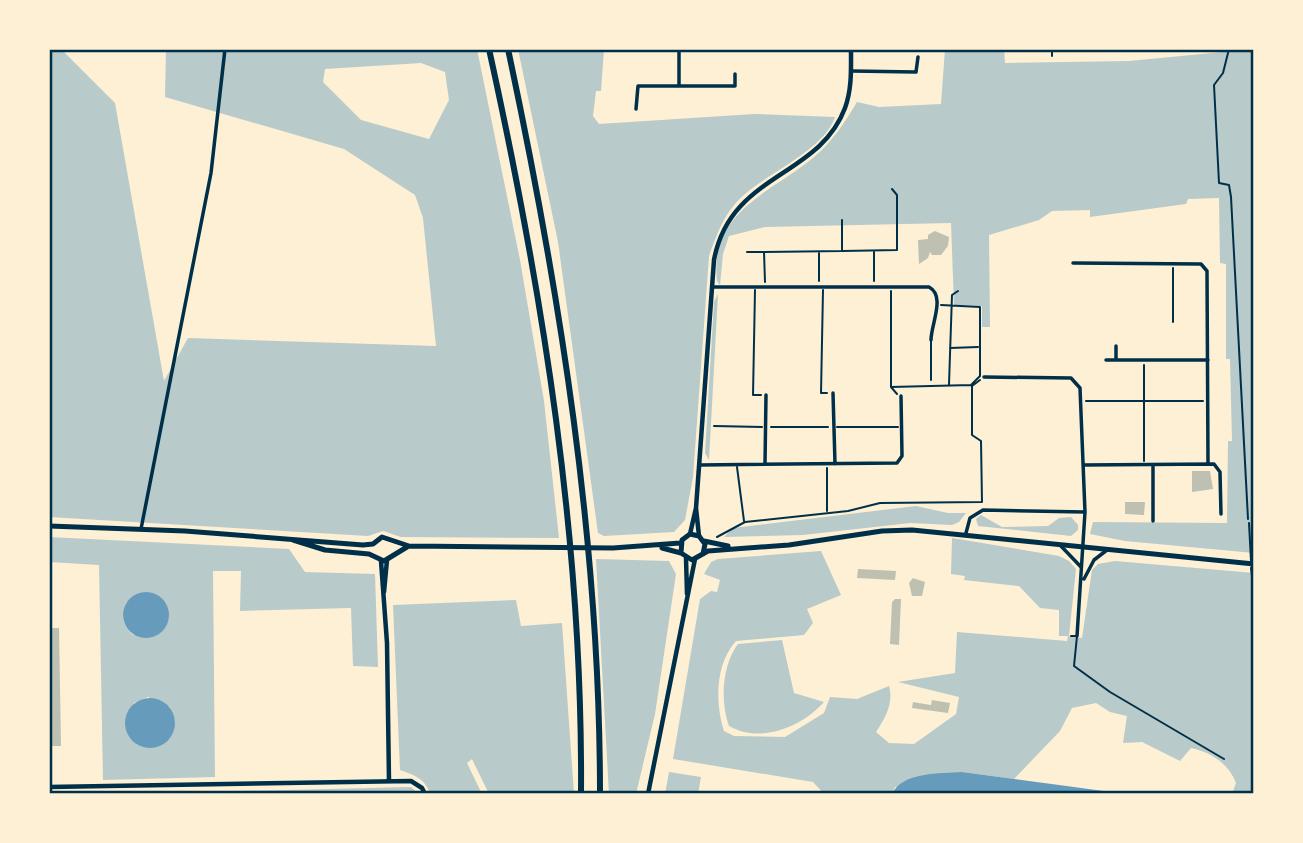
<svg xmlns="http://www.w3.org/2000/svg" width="1303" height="843" viewBox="0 0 1303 843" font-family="Inter,sans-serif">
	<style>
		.green { fill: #b9caca; fill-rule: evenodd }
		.water { fill: #669bbc }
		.building { fill: #bec0b2 }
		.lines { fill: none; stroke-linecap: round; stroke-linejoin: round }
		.path { stroke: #003049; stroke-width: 2 }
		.service { stroke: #003049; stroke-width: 2 }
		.minor { stroke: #003049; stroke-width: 3.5 }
		.tertiary { stroke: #003049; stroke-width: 4.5 }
		.secondary { stroke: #003049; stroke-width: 5 }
		.motorway { stroke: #003049; stroke-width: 6 }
		.neatline { fill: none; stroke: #003049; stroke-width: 2.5 }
	</style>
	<rect width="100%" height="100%" fill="#fdf0d5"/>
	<!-- green -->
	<path class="green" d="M49,49H61L115,103L164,381L188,338L436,346L423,218L415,195L344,149L165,97L166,49H477L520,260L544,401L559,538L401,537L383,531L368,536L49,517ZM421,63L445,72L449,100L429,139L361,120L323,82L325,69Z
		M518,49H604L601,91H596L593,116L599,124L754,114L835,117C825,149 768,173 744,195C725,211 717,234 709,256L693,477L685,520L674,532L604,536L598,533L558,242Z
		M945,49H1004L1005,63L1129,61L1254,49V522L1249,523H1254V553L1125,541L1090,534L1093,522L1227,523L1228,441H1232L1230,359H1226V264L1220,263L1219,198L1188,199L1186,204L1090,217V210L1052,211L1039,220L989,235L990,327H982V306L954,305L951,223L765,227L729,236L723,254L720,285L717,281C709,211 771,193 814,157C832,142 845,122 857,102L879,107L941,104Z
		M718,294L709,460L705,453L714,302Z
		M916,506L948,513H966L959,522L952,525L910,523L803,535L724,537L733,528Z
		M981,515L1002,527L1048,526L1059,518L1071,517L1078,525V530L1071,536L978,526L976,519Z
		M49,537L289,549L305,572L375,574L378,667L353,666L351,608L240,611L241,571H213L215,777L103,780L99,565L49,562ZM154,594L166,604L168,619L133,635C122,625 120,614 127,602ZM148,697L170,707L175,721L151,748L136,744L134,703Z
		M952,538L1059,556L1069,561L1076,569L1069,636L1082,638L1092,570L1098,564L1115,561L1254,573V794H1232L1236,783C1229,764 1211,752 1191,748L1180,761L1142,742L1123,743L1127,716L1110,712L1096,703L1072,708L1060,731L1014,779L962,772L895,787L892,794H824L813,782L673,759L700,599L711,591L717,592L720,580L704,574L711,562L718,559L821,551L841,595L807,609L813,623L804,635L736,641C715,664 715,703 724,731L734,736L785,737L824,713L830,697L857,699L889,686C894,703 885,718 876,732L889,743L914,744L956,714L959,697L898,682L955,673L957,632L1067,641L1068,636H1059V610L1040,608L1019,586L964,580L965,576L951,574Z
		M596,559L669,561L676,574L655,714L636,794H609Z
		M516,600L521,626L562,623L574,794H489L472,759L467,763L482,794H430C426,779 414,775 400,770L393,605Z
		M782,640L794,693L824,702C802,727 760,744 729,726C720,702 722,665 738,644Z
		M669,772L701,777L698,794H665Z
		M411,787L419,794H110Z"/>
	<!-- water -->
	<path class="water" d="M123 615a23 23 0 1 1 46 0a23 23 0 1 1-46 0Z
		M125 723a25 25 0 1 1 50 0a25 25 0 1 1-50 0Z
		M962,772L1126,794H892C903,771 941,774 962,772Z"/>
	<!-- building -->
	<path class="building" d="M935,231L949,237L948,246L941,255H932L930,252L928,258L919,264L918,240L928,239V235Z
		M1192,471H1210L1213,489L1192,492Z
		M1125,502H1145L1144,515L1125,514Z
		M858,569L896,571L895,580L857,578Z
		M913,578L925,582L922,596H912L909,583Z
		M895,599H901L899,645L890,644L892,602Z
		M49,628H59L61,746H49Z
		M932,700L950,703L948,713L912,708L913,702L931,705Z"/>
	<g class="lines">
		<!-- path -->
		<path class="path" d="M1229,49L1223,73L1214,85L1219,183L1229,185L1231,197L1248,519
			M1052,56V49
			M843,251L897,250V195L892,189
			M747,252H763
			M819,252V281
			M874,252V281
			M765,282L764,252L842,251V220
			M755,290L753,395H761
			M823,290L821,393H827
			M891,291V387L897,394
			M1173,322V268
			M950,348L978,347
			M1144,365V461
			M980,380L972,386V435L981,441L982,502
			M949,384L952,295L958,291
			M891,387L971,385L980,376V307L941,305
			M1086,401H1203
			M714,426L762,427
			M771,427H828
			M837,427H898
			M737,467L744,521
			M827,468V511
			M717,537L745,522L848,511L880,503L982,502
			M1251,568L1254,591"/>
		<!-- service -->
		<path class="service" d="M931,341V380
			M1249,523L1251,561
			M1071,636H1077L1074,666L1110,692L1224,759"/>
		<!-- minor -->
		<path class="minor" d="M851,71L916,72L918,57
			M679,85V49
			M636,109L638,86H735V74
			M1073,263L1201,264L1207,271L1208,463
			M712,287H929C946,296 931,324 931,340
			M1116,346V360
			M1106,360H1208
			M984,377L1071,378L1080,388L1085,512L1077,636
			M833,393L835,464
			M765,464L766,395
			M700,465L897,463L902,456L901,396
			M1083,465L1214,464L1220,472L1221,514
			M1153,465V521
			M141,529L211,173L225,49
			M966,533L970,518L983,510L1085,512
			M1060,545L1081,567
			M1084,579L1094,560L1107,550"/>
		<!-- tertiary -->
		<path class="tertiary" d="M690,534L696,508
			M699,536L696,508L714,260C730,173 819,178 845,108C852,89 851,69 851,49
			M686,558L687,594
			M381,561L387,643L389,781
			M384,592L387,560
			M49,787L411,781L422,788L425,794
			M648,794L695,559"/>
		<!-- secondary -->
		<path class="secondary" d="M49,526L185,531L363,545L373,544L382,537L409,546L613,548L680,543
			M293,540L325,550L369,554L384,561L407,547
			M704,541L728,546
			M662,548L681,553
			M703,554L705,544L699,536L690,534L682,540L681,553L692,560L708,551L789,545L882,531L912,530L1254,564"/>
		<!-- motorway -->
		<path class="motorway" d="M489,49C543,294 583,543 581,794
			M508,49C560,293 600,543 600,794"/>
	</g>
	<!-- border -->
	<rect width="1303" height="843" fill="none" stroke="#fdf0d5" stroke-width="102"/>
	<rect x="51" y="51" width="1201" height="741" class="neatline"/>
</svg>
